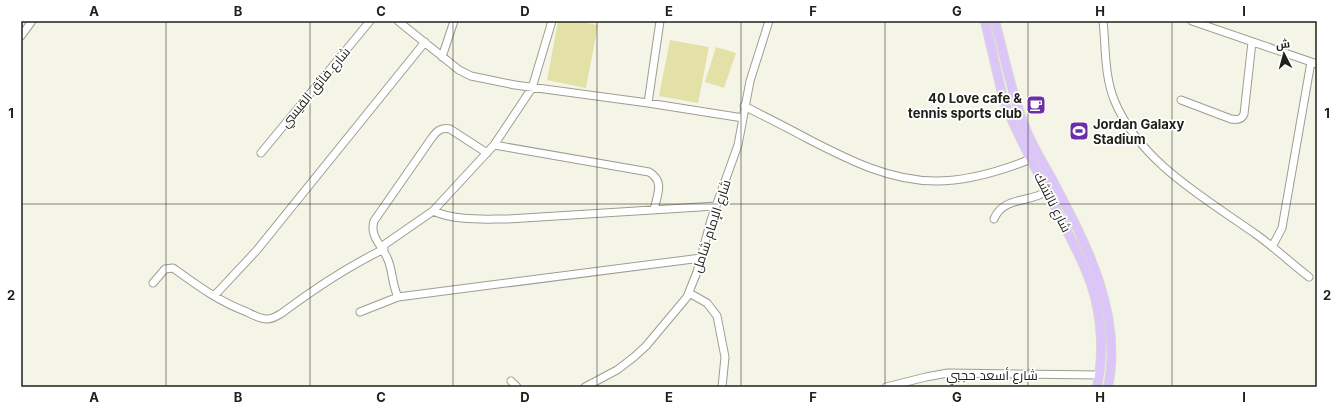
<svg xmlns="http://www.w3.org/2000/svg" width="1338" height="408" viewBox="0 0 1338 408" font-family="Inter,Cairo,sans-serif">
	<style>
		.green { fill: #e3e1a8 }
		.lines { fill: none; stroke-linecap: round; stroke-linejoin: round }
		.minor-casing { stroke: #9d9d90; stroke-width: 9 }
		.major-casing { stroke: #d7d7d6; stroke-width: 10 }
		.minor { stroke: #fff; stroke-width: 7 }
		.major { stroke: #dcc5f9; stroke-width: 8 }
		.grid { fill: none; stroke: #21211b; stroke-width: 1; stroke-opacity: 0.55 }
		.labels { text-anchor: middle; dominant-baseline: central; stroke-width: 3.5; stroke-linejoin: round; paint-order: stroke }
		.street-label { font-size: 13px; fill: #21211b; stroke: #fff }
		.poi-label { font-size: 13px; font-weight: bold; fill: #21211b; stroke: #fff; text-anchor: end }
		.neatline { fill: none; stroke: #21211b; stroke-width: 1.5 }
		.grid-label { font-size: 13px; text-anchor: middle; font-weight: bold; fill: #21211b }
	</style>
	<rect width="100%" height="100%" fill="#f5f5e7"/>
	<!-- green -->
	<path class="green" d="M558,21H577L598,25L586,88L547,80Z
		M670,40L709,47L698,103L659,96Z
		M716,47L736,53L724,88L705,82Z"/>
	<g class="lines">
		<defs>
			<path id="minor" d="M398,21L459,70L471,76L515,85L648,103L743,118
				M1103,21C1106,48 1104,76 1115,102C1141,163 1205,198 1257,235C1275,248 1291,263 1309,277
				M1192,21L1317,64
				M21,36L32,21
				M442,57L454,21
				M1181,100L1231,119C1237,120 1242,120 1244,114L1252,42
				M648,103L660,21
				M744,106C766,117 788,128 810,140C849,160 890,181 936,181C968,181 1001,171 1031,159
				M494,145L649,172C665,181 657,195 654,210
				M261,153L370,21
				M433,211C456,221 482,219 507,219L716,206
				M994,219C1003,196 1031,203 1047,191
				M381,247L433,211L494,145L532,88L552,21
				M1272,247L1282,228L1311,62
				M153,283L165,269L173,268C198,286 218,301 247,312C253,315 260,319 267,319C273,319 277,316 282,313C314,289 347,267 384,249
				M689,293L707,303L717,316L725,357L722,387
				M214,296L257,250L425,42
				M398,297C392,285 393,272 388,260C383,246 369,237 374,221L431,139C436,132 440,127 450,129L487,153
				M360,312L398,297L701,258
				M511,381L517,387
				M585,387L617,370L634,357L646,346L687,297L697,272L711,220L738,145L750,81L769,21
				M886,387L926,377L948,373L1099,375"/>
			<path id="major" d="M985,21L1003,98L1008,111C1024,149 1045,186 1063,223C1073,243 1084,263 1091,284C1102,317 1104,354 1097,387
				M995,21C1005,58 1012,96 1027,132C1034,149 1045,166 1054,183C1087,245 1123,315 1108,387"/>
		</defs>
		<!-- minor casing -->
		<use href="#minor" class="minor-casing"/>
		<!-- major casing -->
		<use href="#major" class="major-casing"/>
		<!-- minor -->
		<use href="#minor" class="minor"/>
		<!-- major -->
		<use href="#major" class="major"/>
	</g>
	<!-- grid -->
	<path class="grid" d="M166,21V387M310,21V387M453,21V387M597,21V387M741,21V387M885,21V387M1028,21V387M1172,21V387M21,204H1317"/>
	<!-- icons -->
	<defs>
		<symbol id="cafe-square" viewBox="-11 -11 22 22"><rect x="-9" y="-9" width="18" height="18" rx="4" fill="#6c2fa5" stroke="#fff"/><path d="M-5.5-4.5H6V0H3Q3 3.5 0 3.5H-2.5Q-5.5 3.5-5.5 0ZM3-3.2v2h1.7v-2ZM-6 4.5H4V6H-6Z" fill="#fff"/></symbol>
		<symbol id="stadium-square" viewBox="-11 -11 22 22"><rect x="-9" y="-9" width="18" height="18" rx="4" fill="#6c2fa5" stroke="#fff"/><path d="M0-5a6.5 5 0 1 0 0 10a6.5 5 0 1 0 0-10ZM-3.5-1.8h7v3.6h-7Z" fill="#fff"/></symbol>
	</defs>
	<g fill-rule="evenodd">
		<use href="#cafe-square" x="1025" y="94" width="22" height="22"/>
		<use href="#stadium-square" x="1068" y="120" width="22" height="22"/>
	</g>
	<g class="labels">
		<!-- street labels -->
		<g class="street-label">
			<text transform="translate(315 87) rotate(-50)">شارع فائق القيسي</text>
			<text transform="translate(1053 202) rotate(63)">شارع نالتشك</text>
			<text transform="translate(711 226) rotate(-72)">شارع الإمام شامل</text>
			<text x="992" y="375">شارع أسعد حجبي</text>
		</g>
		<!-- poi labels -->
		<g class="poi-label">
			<text x="1022" y="98">40 Love cafe &amp;<tspan x="1022" dy="15">tennis sports club</tspan></text>
			<text x="1093" y="124" text-anchor="start">Jordan Galaxy<tspan x="1093" dy="15">Stadium</tspan></text>
		</g>
	</g>
	<!-- border -->
	<rect width="1338" height="408" fill="none" stroke="#ffffff" stroke-width="44"/>
	<!-- north arrow -->
	<g transform="translate(1284 54) rotate(354)" stroke="#ffffff" stroke-width="3" paint-order="stroke">
	<path d="M0-3L7 15L0 10L-7 15Z" fill="#21211b"/>
	<text y="-6" font-size="11" font-weight="bold" text-anchor="middle" fill="#21211b">ش</text>
	</g>
	<rect x="22" y="22" width="1294" height="364" class="neatline"/>
	<g class="grid-label">
		<text x="94" y="16">A</text>
		<text x="238" y="16">B</text>
		<text x="381" y="16">C</text>
		<text x="525" y="16">D</text>
		<text x="669" y="16">E</text>
		<text x="813" y="16">F</text>
		<text x="957" y="16">G</text>
		<text x="1100" y="16">H</text>
		<text x="1244" y="16">I</text>
		<text x="11" y="118">1</text>
		<text x="1327" y="118">1</text>
		<text x="11" y="300">2</text>
		<text x="1327" y="300">2</text>
		<text x="94" y="402">A</text>
		<text x="238" y="402">B</text>
		<text x="381" y="402">C</text>
		<text x="525" y="402">D</text>
		<text x="669" y="402">E</text>
		<text x="813" y="402">F</text>
		<text x="957" y="402">G</text>
		<text x="1100" y="402">H</text>
		<text x="1244" y="402">I</text>
	</g>
</svg>
